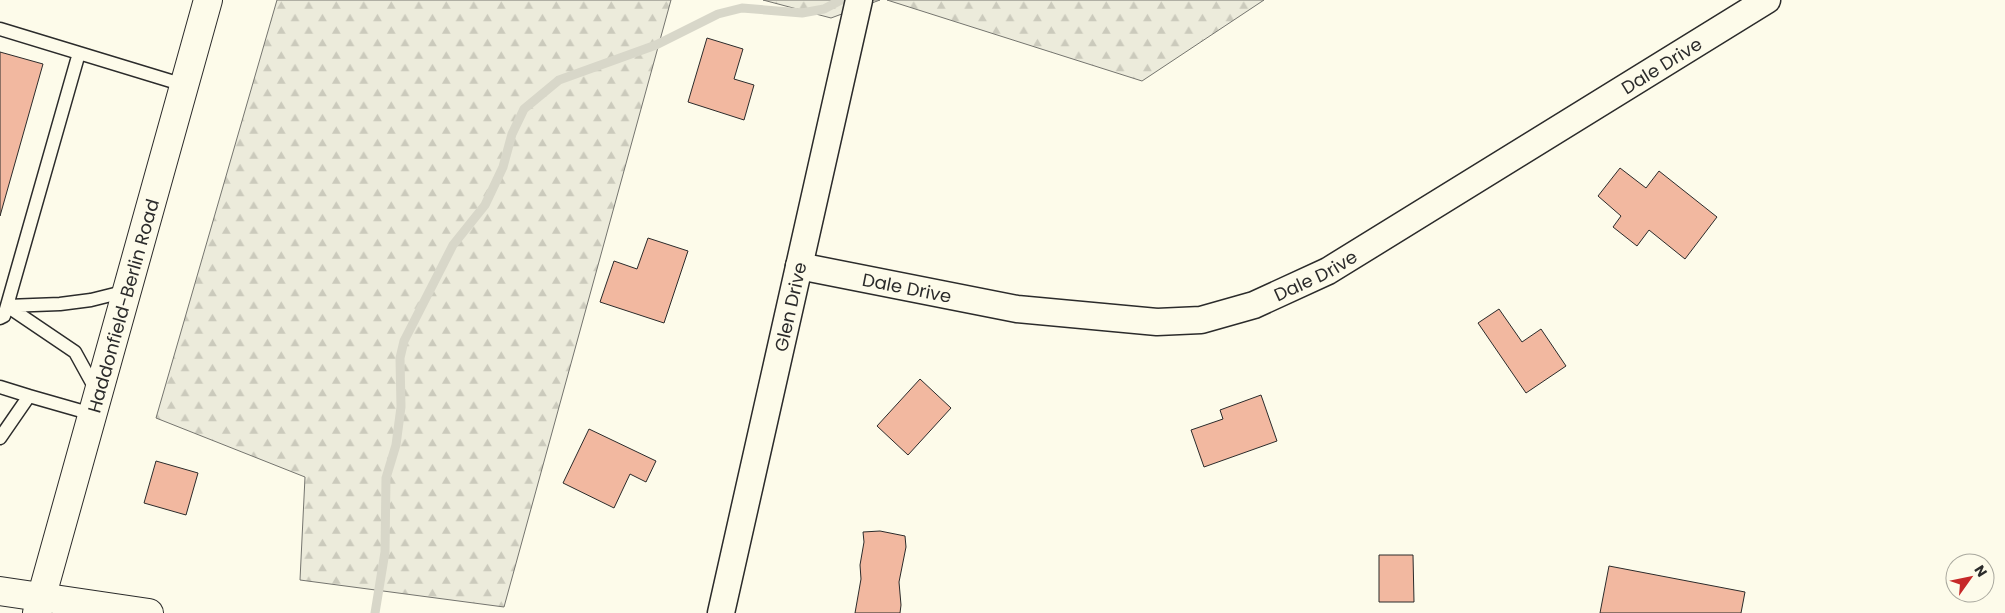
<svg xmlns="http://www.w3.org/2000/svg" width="2005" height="613" viewBox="0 0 2005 613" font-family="Poppins,sans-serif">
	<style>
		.forest { fill: url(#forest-firs); stroke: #74746e }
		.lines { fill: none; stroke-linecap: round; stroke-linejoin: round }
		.stream { stroke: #d8d7c9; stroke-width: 9 }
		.building { fill: #f2b8a0; stroke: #2b2b2b }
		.service-casing { stroke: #2b2b2b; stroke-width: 15 }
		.minor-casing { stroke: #2b2b2b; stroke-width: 29 }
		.secondary-casing { stroke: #2b2b2b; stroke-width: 30 }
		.primary-casing { stroke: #2b2b2b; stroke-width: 30 }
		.service { stroke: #fdfbea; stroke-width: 12 }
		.minor { stroke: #fdfbea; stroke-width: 26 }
		.secondary { stroke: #fdfbea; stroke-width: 28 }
		.primary { stroke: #fdfbea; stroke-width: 28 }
		.labels { text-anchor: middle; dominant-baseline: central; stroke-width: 4; stroke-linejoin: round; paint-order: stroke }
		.street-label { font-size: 18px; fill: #2b2b2b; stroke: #fdfbea }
	</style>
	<defs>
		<pattern id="forest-firs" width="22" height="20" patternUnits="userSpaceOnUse" patternTransform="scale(1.25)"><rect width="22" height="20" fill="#ecebdb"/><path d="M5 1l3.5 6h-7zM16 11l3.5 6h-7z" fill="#cbcabc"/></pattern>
	</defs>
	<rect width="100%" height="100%" fill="#fdfbea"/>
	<!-- forest -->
	<path class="forest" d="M277,0H671L504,607L300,580L305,477L156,418Z
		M763,0H880L831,18Z
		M887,0H1264L1142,81Z"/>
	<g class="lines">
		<!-- stream -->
		<path class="stream" d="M375,613L385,552L386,478L396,445L401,407L400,358L404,341L453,245L485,205L503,167L512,134L524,109L559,80L656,45L718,14L742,8L802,13L824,9L841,0"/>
	</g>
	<!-- building -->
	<path class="building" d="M707,38L743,49L734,79L754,85L744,120L688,102Z
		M0,52L43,64L0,216Z
		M1620,168L1646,188L1659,171L1717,217L1685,259L1649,230L1637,246L1613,227L1621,216L1598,196Z
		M648,238L688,251L664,323L600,302L614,261L637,269Z
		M1499,309L1522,342L1541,329L1566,366L1526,393L1478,323Z
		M920,379L951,408L908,455L877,426Z
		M1261,395L1277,441L1204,467L1191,430L1223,419L1220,410Z
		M589,429L656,461L646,482L630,474L614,508L563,483Z
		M156,461L198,473L186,515L144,503Z
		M880,531L905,536L906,547L899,582L901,605L900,613H855L861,579L860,565L864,542L863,532Z
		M1379,555H1413L1414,602H1379Z
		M1609,566L1745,592L1741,613H1600Z"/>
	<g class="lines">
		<defs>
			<path id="service" d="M0,29L184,85
				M7,306L75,352L97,392
				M7,306L60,304L91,300L127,291
				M0,318L4,316L79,53
				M0,387L29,396L0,438
				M29,396L92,414"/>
			<g id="minor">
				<path id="s1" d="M799,266L1017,309L1157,322L1201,320L1254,305L1328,271L1767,0"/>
				<path id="s2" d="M721,613L859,0"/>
			</g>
			<path id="secondary" d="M0,591L149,613"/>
			<g id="primary">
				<path id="s3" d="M37,613L208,0"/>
			</g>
		</defs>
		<!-- service casing -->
		<use href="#service" class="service-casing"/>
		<!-- minor casing -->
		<use href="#minor" class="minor-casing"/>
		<!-- secondary casing -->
		<use href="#secondary" class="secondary-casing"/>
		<!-- primary casing -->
		<use href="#primary" class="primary-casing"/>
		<!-- service -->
		<use href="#service" class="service"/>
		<!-- minor -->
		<use href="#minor" class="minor"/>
		<!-- secondary -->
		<use href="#secondary" class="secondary"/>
		<!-- primary -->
		<use href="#primary" class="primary"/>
	</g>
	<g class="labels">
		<!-- street labels -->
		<g class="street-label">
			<text stroke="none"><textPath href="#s1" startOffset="935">Dale Drive</textPath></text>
			<text stroke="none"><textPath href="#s1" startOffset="530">Dale Drive</textPath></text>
			<text stroke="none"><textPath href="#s1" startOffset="110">Dale Drive</textPath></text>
			<text stroke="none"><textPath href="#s3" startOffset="319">Haddonfield-Berlin Road</textPath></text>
			<text stroke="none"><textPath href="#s2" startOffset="314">Glen Drive</textPath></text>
		</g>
	</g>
	<!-- north arrow -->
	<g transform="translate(1970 578) rotate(57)"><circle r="24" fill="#fdfbea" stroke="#a9a89e"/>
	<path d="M0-4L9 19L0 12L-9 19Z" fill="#c62828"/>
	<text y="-8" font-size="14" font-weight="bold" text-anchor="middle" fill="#2b2b2b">N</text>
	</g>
</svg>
